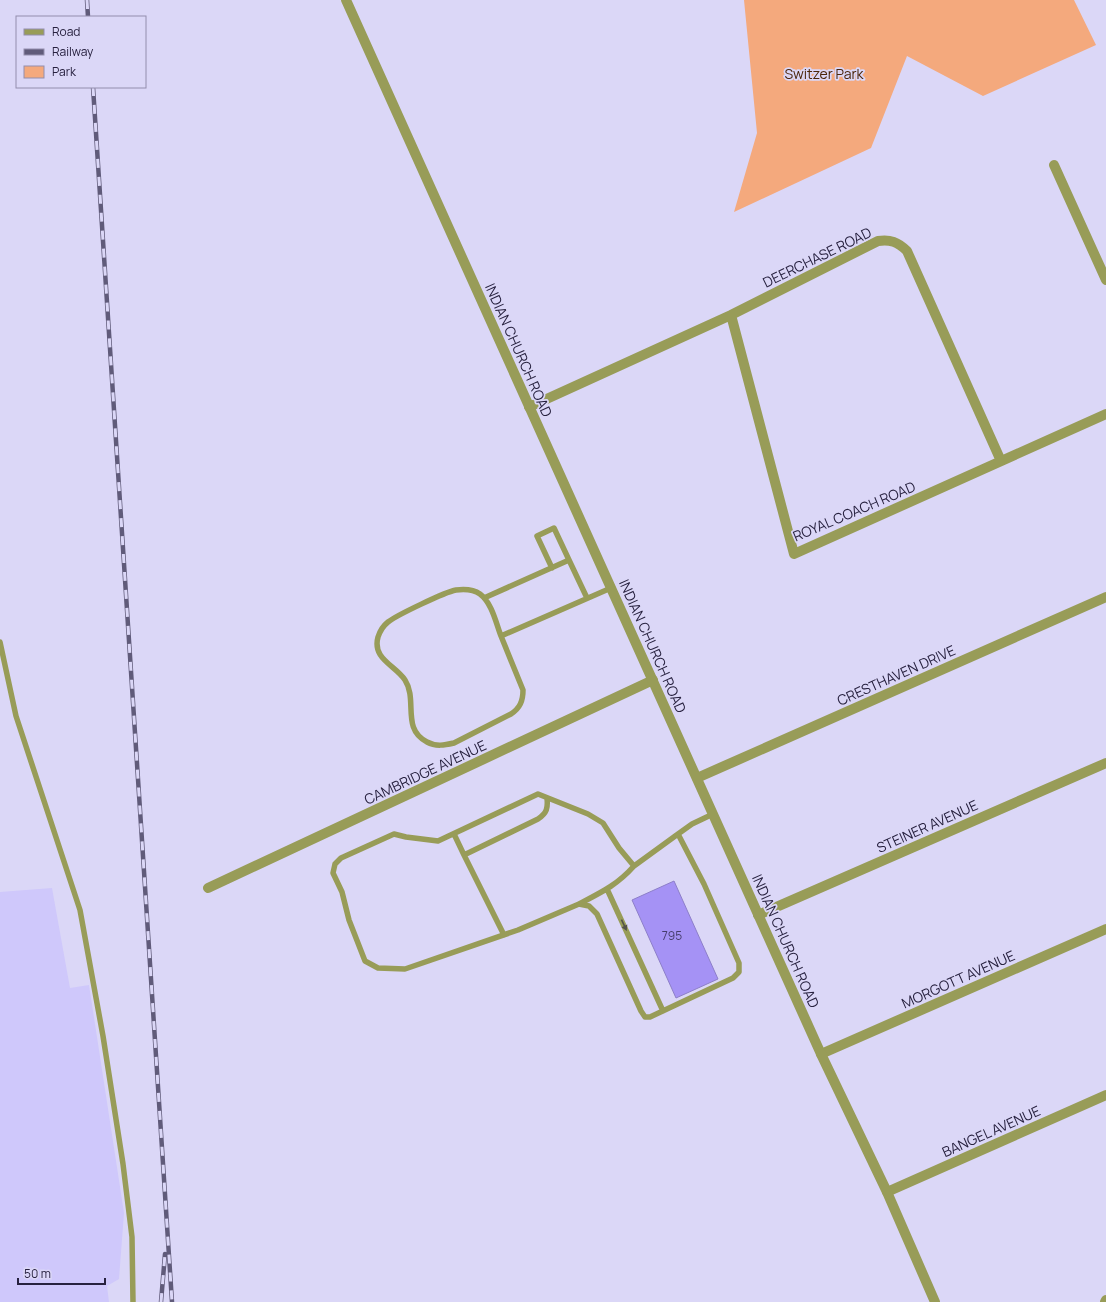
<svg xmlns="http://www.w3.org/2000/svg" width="1106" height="1302" viewBox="0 0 1106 1302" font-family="Manrope,sans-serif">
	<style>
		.built { fill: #cfc8fb }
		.green { fill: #f4a97d }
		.building { fill: #a592f5; stroke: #8d7fc9 }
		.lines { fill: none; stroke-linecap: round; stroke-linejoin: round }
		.service { stroke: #989c58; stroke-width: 5.5 }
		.minor { stroke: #989c58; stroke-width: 10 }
		.tertiary { stroke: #989c58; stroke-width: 10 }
		.rail-casing { stroke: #605b7a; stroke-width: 4.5 }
		.rail { stroke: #dbd7f7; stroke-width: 3; stroke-dasharray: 9; stroke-linecap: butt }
		.oneway { fill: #545249 }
		.labels { text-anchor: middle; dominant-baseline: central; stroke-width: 3.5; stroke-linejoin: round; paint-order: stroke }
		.number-label { font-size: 12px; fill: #463d6c }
		.park-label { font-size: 14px; fill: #4b250a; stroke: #dbd7f7 }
		.street-label { font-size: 14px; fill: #27213f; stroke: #dbd7f7 }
	</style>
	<rect width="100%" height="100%" fill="#dbd7f7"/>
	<!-- built -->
	<path class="built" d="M52,888L70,988L89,985L124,1213L119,1279L107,1286L109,1302H0V892Z"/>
	<!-- green -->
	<path class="green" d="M744,0H1074L1096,45L983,96L907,56L871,148L734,212L757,133Z"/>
	<!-- building -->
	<path class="building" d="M674,881L718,979L676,998L632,900Z"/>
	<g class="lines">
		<!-- service -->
		<path class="service" d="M552,568L537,536L554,528L569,560
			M484,598L569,560L587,598
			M501,636C496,623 492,603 480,594C473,589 464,589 456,590C445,592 397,615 388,622C383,626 380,631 378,637C372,659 395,665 405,680C418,700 401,729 427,742C436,747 445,745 454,743L511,714C520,708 523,701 523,690L501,636L611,588
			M0,642L16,716L80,910L103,1036L123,1164L132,1237L133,1302
			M454,834L464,855
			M678,834L634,866L619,848L603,823L588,814L538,794L438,841L406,837L394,834L341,858L335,864L333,873L342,892L349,920L365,961L378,968L405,969L518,930L579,904L589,906L597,914L641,1011L645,1017H650L733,978L739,972V963L704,884L678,834L692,824L713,814
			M607,889L663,1011
			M579,904C602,892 617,885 634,866
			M504,935L464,855L538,819C547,813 548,808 547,798"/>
		<!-- minor -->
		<path class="minor" d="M1054,165L1106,280
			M731,315L794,554L1106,414
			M529,407L731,315L878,241C890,239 898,242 907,251L1001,461
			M697,778L1106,597
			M208,888L653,680
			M758,915L1106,763
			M821,1054L1106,929
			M887,1192L1106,1095"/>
		<!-- tertiary -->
		<path class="tertiary" d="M346,0L821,1054L887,1192L935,1302
			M1105,1302L1106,1300"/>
		<defs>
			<path id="rail" d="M87,0L88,17
				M93,87L172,1302
				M161,1302L165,1254"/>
		</defs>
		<!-- rail casing -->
		<use href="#rail" class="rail-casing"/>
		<!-- rail -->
		<use href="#rail" class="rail"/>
	</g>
	<!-- one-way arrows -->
	<defs><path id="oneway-solid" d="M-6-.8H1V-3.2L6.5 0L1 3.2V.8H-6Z"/></defs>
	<use class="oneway" href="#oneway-solid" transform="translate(624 925) rotate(65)"/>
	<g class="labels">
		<!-- number labels -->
		<g class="number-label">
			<text x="672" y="935">795</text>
		</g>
		<!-- park labels -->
		<g class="park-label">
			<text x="824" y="73">Switzer Park</text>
		</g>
		<!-- street labels -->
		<g class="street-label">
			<text transform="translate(817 257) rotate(-26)">DEERCHASE ROAD</text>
			<text transform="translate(519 350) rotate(66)">INDIAN CHURCH ROAD</text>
			<text transform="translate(854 511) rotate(-23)">ROYAL COACH ROAD</text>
			<text transform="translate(653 646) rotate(66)">INDIAN CHURCH ROAD</text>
			<text transform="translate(896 675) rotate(-24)">CRESTHAVEN DRIVE</text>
			<text transform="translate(425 772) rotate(-25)">CAMBRIDGE AVENUE</text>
			<text transform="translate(927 826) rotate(-24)">STEINER AVENUE</text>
			<text transform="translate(786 941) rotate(66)">INDIAN CHURCH ROAD</text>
			<text transform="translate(958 979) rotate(-24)">MORGOTT AVENUE</text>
			<text transform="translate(991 1131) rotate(-24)">BANGEL AVENUE</text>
		</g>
	</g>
	<!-- legend -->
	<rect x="16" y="16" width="130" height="72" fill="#dbd7f7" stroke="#938ead"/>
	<rect x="24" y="29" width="20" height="6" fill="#989c58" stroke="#938ead"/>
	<text x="52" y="36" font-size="12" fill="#27213f">Road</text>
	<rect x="24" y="49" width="20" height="6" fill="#605b7a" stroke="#938ead"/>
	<text x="52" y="56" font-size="12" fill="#27213f">Railway</text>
	<rect x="24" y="66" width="20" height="12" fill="#f4a97d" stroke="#938ead"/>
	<text x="52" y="76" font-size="12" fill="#27213f">Park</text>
	<!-- scale -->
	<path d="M18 1278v6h87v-6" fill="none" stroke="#27213f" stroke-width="2"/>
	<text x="24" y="1278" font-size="12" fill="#27213f" stroke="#dbd7f7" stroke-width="3" paint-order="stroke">50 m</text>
</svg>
